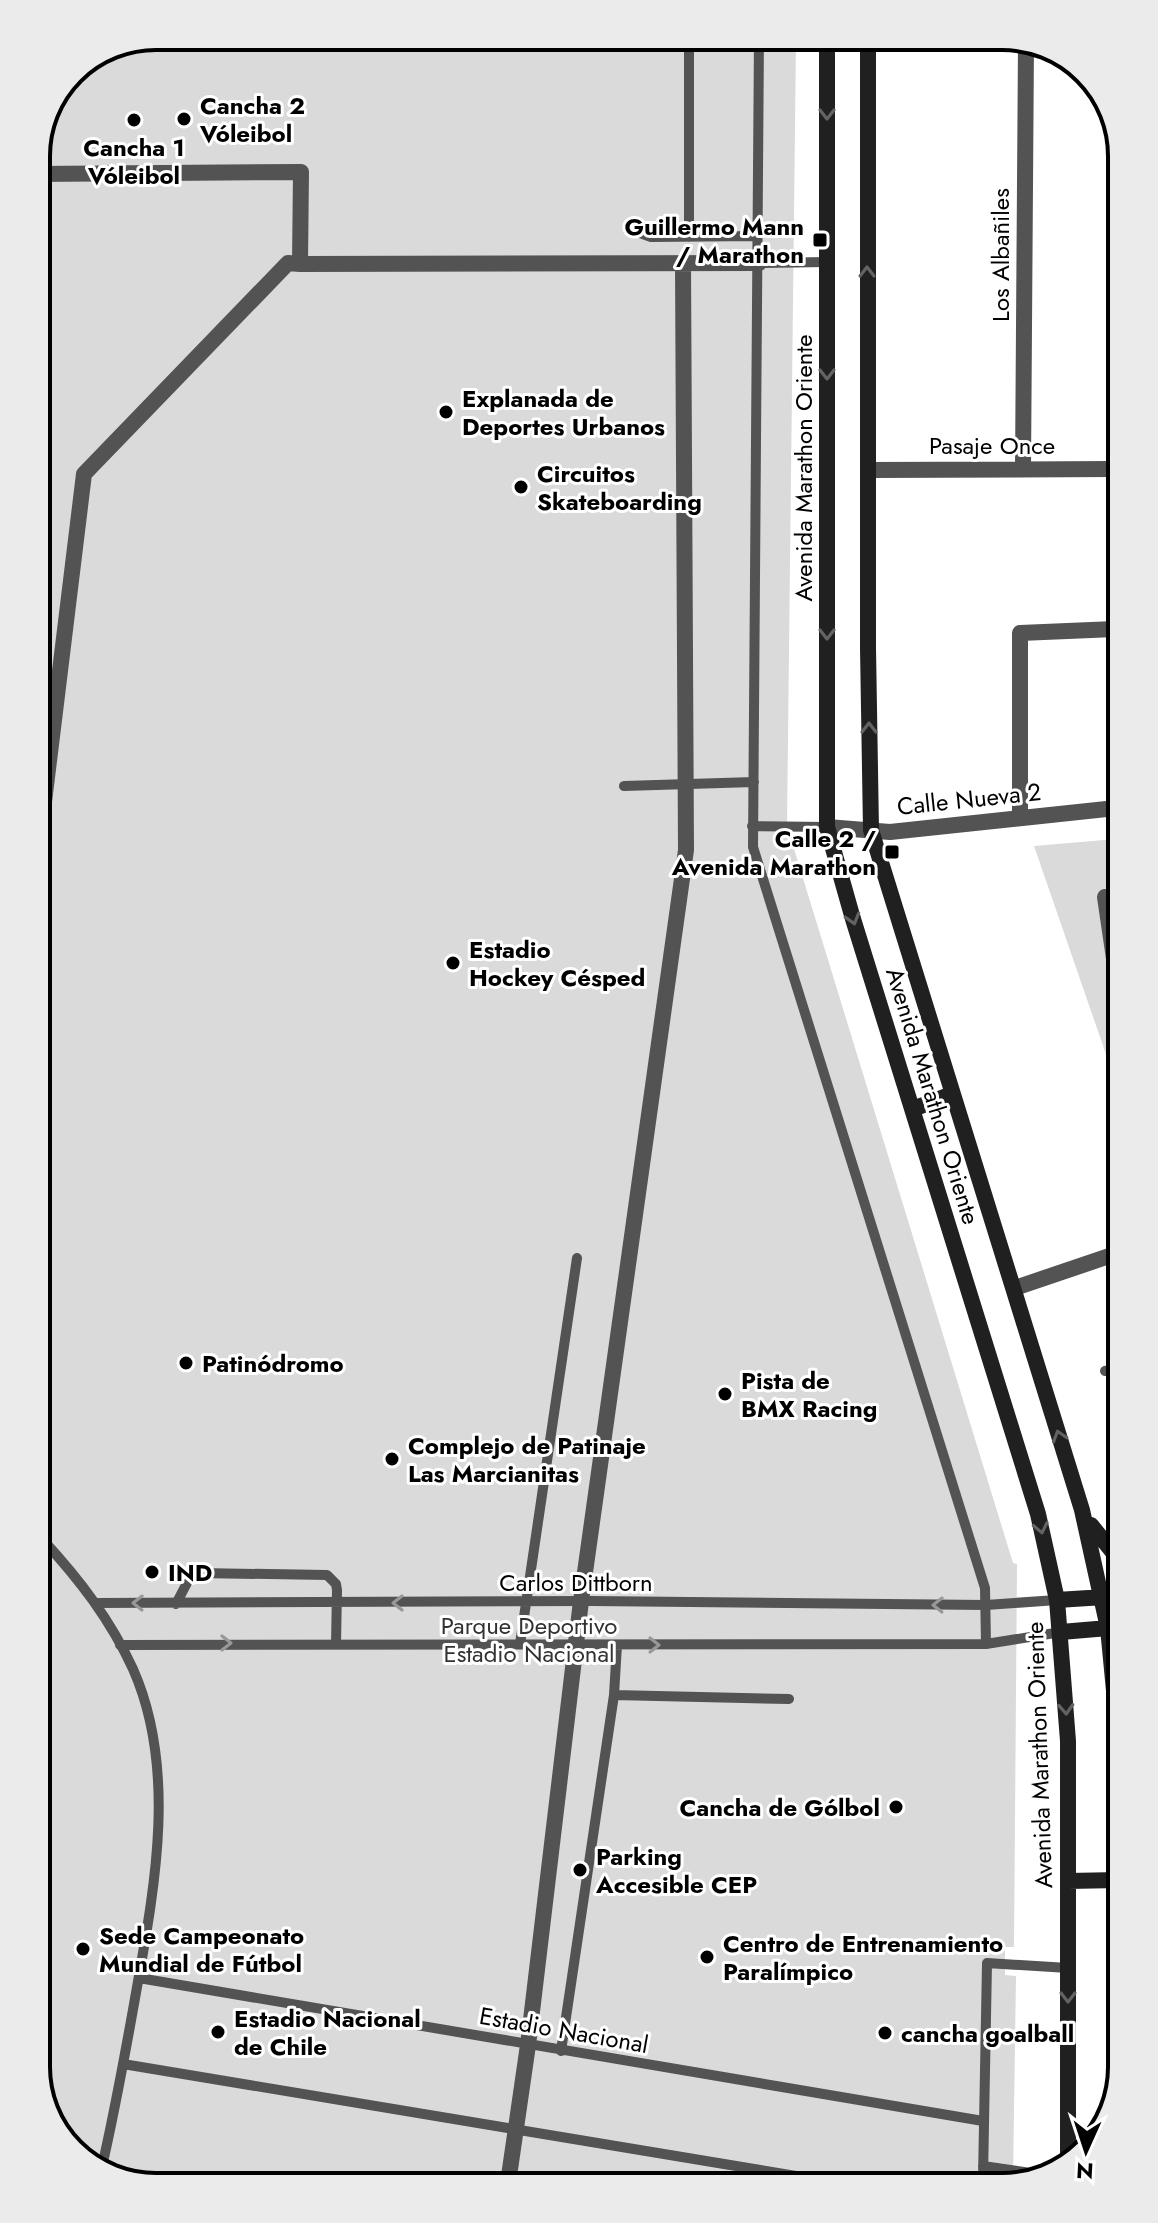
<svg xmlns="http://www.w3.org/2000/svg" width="1158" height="2223" viewBox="0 0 1158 2223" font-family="Jost,sans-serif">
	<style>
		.green { fill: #dadada }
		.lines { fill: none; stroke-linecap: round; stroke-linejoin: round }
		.lane { stroke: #535353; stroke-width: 10 }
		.street { stroke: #535353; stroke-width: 16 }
		.secondary { stroke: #202020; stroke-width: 16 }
		.oneway { stroke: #636363 }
		.oneway2 { stroke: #989898 }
		.poi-dot { fill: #000; stroke: #fff; stroke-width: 3 }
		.labels { text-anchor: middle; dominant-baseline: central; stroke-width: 6; stroke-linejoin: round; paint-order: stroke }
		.poi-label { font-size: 24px; font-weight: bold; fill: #000; stroke: #fff; text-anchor: start }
		.street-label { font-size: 24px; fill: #000; stroke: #fff }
		.park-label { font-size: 24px; fill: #313131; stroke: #fff }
		.rim { fill: none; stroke: #000; stroke-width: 4 }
	</style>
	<rect width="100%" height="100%" fill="#fff"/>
	<!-- green -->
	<path class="green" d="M156,36H784L796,40L787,826L1013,1563L1017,1564L1014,1947H1005V1975L1016,1976L1013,2178L148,2187L89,2167L45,2113L36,148L71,71Z
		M1116,839L1117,1062L1109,1063L1034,846Z"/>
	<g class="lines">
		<!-- lane -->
		<path class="lane" d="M689,36V237
			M759,36L753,847L985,1588L986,1644
			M640,233L651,237L758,236
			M759,263L827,262
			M624,786L754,782
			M752,826L827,827
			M1105,1371L1119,1368
			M43,1540C79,1579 110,1619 133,1669C179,1773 153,1896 134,2004C124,2060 114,2115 101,2171
			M96,1603L591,1601L986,1605L1057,1600
			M176,1604L188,1581L198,1573L327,1575L336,1584L337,1590L336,1644
			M520,1644L577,1258
			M120,1645L986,1644L1061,1632
			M614,1695L789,1699
			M139,1978L983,2121
			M561,2051L614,1695L617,1645
			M123,2064L820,2180
			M983,2166L1051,2176
			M983,2178L987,1963L1068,1968"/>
		<!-- street -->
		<path class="street" d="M36,174L301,172L300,264L288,263L84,474L39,843
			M300,264L759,263
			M1023,469L1026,42
			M869,470L1114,469
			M1020,817V633L1115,629
			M827,827L890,832L1116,808
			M1105,897L1117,979
			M1015,1288L1118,1253
			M508,2183L528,2045L581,1601L686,850L683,263"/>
		<!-- secondary -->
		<path class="secondary" d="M827,36V827L853,919L1038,1514L1057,1600L1068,1741V2161
			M868,36V648L871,830L1082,1510L1108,1628L1117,1722L1119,2079
			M913,1109L952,1094
			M1091,1525L1120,1561
			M1057,1600L1120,1596
			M1061,1632L1120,1627
			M1068,1881L1119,1880"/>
	</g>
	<!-- one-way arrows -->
	<defs><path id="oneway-chevron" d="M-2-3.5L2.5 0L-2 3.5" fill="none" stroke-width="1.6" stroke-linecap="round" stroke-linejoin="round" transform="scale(2)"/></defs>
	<g class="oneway">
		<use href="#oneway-chevron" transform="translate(827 114) rotate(90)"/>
		<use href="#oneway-chevron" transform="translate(867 272) rotate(-90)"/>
		<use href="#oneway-chevron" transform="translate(827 374) rotate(90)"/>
		<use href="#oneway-chevron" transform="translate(827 634) rotate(90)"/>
		<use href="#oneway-chevron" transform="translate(869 728) rotate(-90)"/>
		<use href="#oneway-chevron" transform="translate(853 919) rotate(74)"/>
		<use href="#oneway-chevron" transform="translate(1059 1436) rotate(-107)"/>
		<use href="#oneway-chevron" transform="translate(1041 1528) rotate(78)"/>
		<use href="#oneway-chevron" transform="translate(1066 1709) rotate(87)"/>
		<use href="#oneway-chevron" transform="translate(1068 1997) rotate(90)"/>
	</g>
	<g class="oneway2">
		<use href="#oneway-chevron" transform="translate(138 1603) rotate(-179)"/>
		<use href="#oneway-chevron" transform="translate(398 1603) rotate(180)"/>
		<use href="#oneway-chevron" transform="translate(938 1605) rotate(-179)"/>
		<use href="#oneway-chevron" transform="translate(226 1643)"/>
		<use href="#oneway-chevron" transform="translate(654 1645)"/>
	</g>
	<!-- markers -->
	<g class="poi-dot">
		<circle cx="184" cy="119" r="8"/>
		<circle cx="134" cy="120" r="8"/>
		<rect x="812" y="232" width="16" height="16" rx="4"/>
		<circle cx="446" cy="412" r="8"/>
		<circle cx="521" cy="487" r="8"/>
		<rect x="884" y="844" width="16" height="16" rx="4"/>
		<circle cx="453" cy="963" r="8"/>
		<circle cx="186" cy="1363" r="8"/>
		<circle cx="725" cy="1394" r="8"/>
		<circle cx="392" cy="1459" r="8"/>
		<circle cx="152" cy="1572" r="8"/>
		<circle cx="896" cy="1807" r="8"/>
		<circle cx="580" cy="1870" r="8"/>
		<circle cx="83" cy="1949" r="8"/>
		<circle cx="707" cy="1957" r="8"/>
		<circle cx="218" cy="2032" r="8"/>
		<circle cx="885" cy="2033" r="8"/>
	</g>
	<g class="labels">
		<!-- poi labels -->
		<g class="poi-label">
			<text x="200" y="105">Cancha 2<tspan x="200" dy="28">Vóleibol</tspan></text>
			<text x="134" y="147" text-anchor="middle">Cancha 1<tspan x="134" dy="28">Vóleibol</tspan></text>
			<text x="804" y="226" text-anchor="end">Guillermo Mann<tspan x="804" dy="28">/ Marathon</tspan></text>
			<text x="462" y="398">Explanada de<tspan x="462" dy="28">Deportes Urbanos</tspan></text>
			<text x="537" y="473">Circuitos<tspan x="537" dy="28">Skateboarding</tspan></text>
			<text x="876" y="838" text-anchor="end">Calle 2 /<tspan x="876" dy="28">Avenida Marathon</tspan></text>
			<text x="469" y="949">Estadio<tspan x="469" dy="28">Hockey Césped</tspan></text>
			<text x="202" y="1363">Patinódromo</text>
			<text x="741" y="1380">Pista de<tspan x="741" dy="28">BMX Racing</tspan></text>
			<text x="408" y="1445">Complejo de Patinaje<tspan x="408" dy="28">Las Marcianitas</tspan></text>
			<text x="168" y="1572">IND</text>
			<text x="880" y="1807" text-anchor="end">Cancha de Gólbol</text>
			<text x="596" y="1856">Parking<tspan x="596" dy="28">Accesible CEP</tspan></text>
			<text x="99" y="1935">Sede Campeonato<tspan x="99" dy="28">Mundial de Fútbol</tspan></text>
			<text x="723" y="1943">Centro de Entrenamiento<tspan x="723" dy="28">Paralímpico</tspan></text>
			<text x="234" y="2018">Estadio Nacional<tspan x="234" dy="28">de Chile</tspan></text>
			<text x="901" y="2033">cancha goalball</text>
		</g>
		<!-- street labels -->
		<g class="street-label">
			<text transform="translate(1000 255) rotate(-90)">Los Albañiles</text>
			<text x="992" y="445">Pasaje Once</text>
			<text transform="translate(803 468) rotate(-90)">Avenida Marathon Oriente</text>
			<text transform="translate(969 799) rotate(-6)">Calle Nueva 2</text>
			<text transform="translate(933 1096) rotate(73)">Avenida Marathon Oriente</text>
			<text x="576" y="1582">Carlos Dittborn</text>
			<text transform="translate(1039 1755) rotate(-92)">Avenida Marathon Oriente</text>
			<text transform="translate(564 2030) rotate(10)">Estadio Nacional</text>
		</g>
		<!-- park labels -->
		<g class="park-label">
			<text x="529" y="1625">Parque Deportivo<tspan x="529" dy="28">Estadio Nacional</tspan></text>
		</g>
	</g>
	<!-- crop -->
	<path d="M0 0H1158V2223H0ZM156 50H1002A106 106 0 0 1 1108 156V2067A106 106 0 0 1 1002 2173H156A106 106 0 0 1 50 2067V156A106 106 0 0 1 156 50Z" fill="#ebebeb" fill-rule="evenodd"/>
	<path class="rim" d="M156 50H1002A106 106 0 0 1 1108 156V2067A106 106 0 0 1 1002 2173H156A106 106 0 0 1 50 2067V156A106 106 0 0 1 156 50Z"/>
	<!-- north arrow -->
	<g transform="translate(1086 2151) rotate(183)" stroke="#ffffff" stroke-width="6" paint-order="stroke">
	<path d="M0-6L14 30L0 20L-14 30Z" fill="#000000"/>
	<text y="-12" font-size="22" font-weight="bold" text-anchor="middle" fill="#000000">N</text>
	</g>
</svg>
